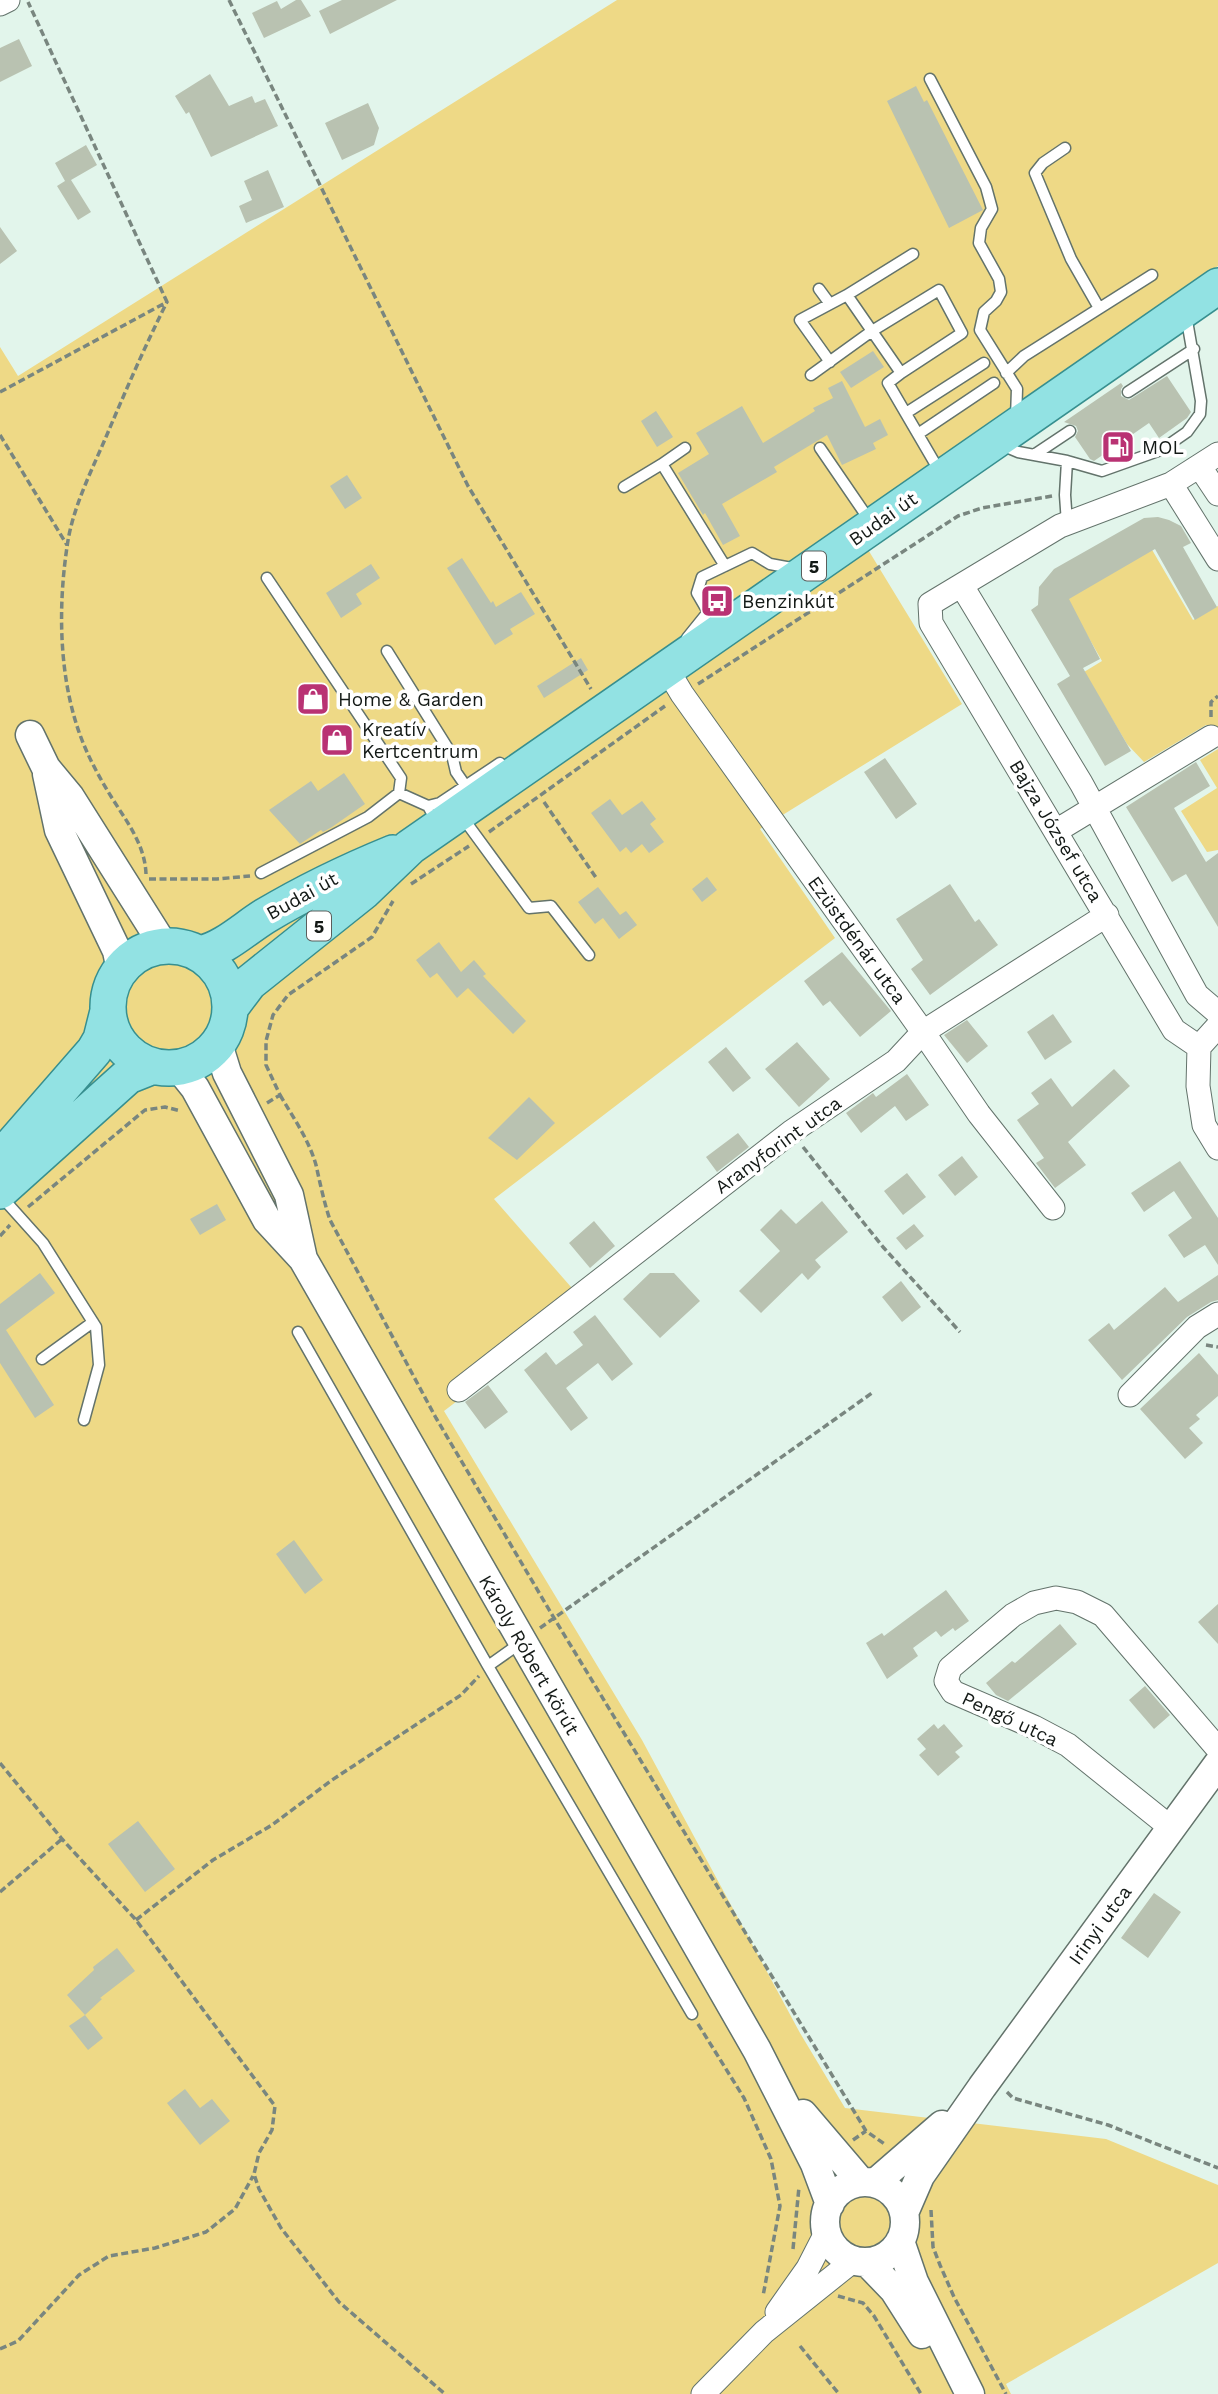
<svg xmlns="http://www.w3.org/2000/svg" width="1218" height="2394" viewBox="0 0 1218 2394" font-family="'Work Sans',sans-serif">
	<style>
		.green { fill: #eed986 }
		.building { fill: #b9c2b1 }
		.lines { fill: none; stroke-linecap: round; stroke-linejoin: round }
		.service-casing { stroke: #63736b; stroke-width: 13 }
		.minor-casing { stroke: #63736b; stroke-width: 25 }
		.tertiary-casing { stroke: #63736b; stroke-width: 31 }
		.primary-casing { stroke: #378f8f; stroke-width: 38 }
		.path { stroke: #79867f; stroke-width: 3.5; stroke-dasharray: 7 3.5; stroke-linecap: butt }
		.service { stroke: #fff; stroke-width: 10 }
		.minor { stroke: #fff; stroke-width: 23 }
		.tertiary { stroke: #fff; stroke-width: 28 }
		.primary { stroke: #92e2e3; stroke-width: 35 }
		.labels { text-anchor: middle; dominant-baseline: central; stroke-width: 7; stroke-linejoin: round; paint-order: stroke }
		.shield { fill: #fff; stroke: #5a5e5c; stroke-width: 2 }
		.shield-label { font-size: 18px; font-weight: bold; fill: #131916 }
		.poi-label { font-size: 19px; fill: #131916; stroke: #fff; text-anchor: start }
		.street-label { font-size: 19px; fill: #131916; stroke: #fff }
	</style>
	<rect width="100%" height="100%" fill="#e2f5eb"/>
	<!-- green -->
	<path class="green" d="M617,0H1218V266L1173,299L850,520L962,704L760,829L835,938L494,1199L585,1303L444,1411L642,1740L800,2033L845,2108L1106,2139L1218,2185V2263L1006,2384L1011,2394H0V347L18,376Z
		M1151,548L1193,620L1218,606V735L1206,725L1144,762L1127,744L1084,672L1102,661L1066,598Z
		M1218,749V850L1207,852L1181,811L1217,788L1200,760Z"/>
	<!-- building -->
	<path class="building" d="M296,0H301L311,16L264,38L252,13L277,1L281,9Z
		M342,0H397L330,34L319,11Z
		M19,39L32,66L0,82V48Z
		M210,74L229,106L252,96L255,103L265,99L278,126L211,157L189,112L186,114L175,96Z
		M916,86L924,102L927,100L983,210L949,228L887,101Z
		M368,103L379,128L374,145L342,160L325,123Z
		M86,145L97,165L71,180L91,212L78,220L57,186L65,181L55,163Z
		M268,170L284,207L246,223L239,206L252,200L244,181Z
		M0,227L17,251L0,264Z
		M873,351L884,367L851,388L840,372Z
		M1167,376L1191,412L1187,418L1159,438L1149,423L1094,461L1090,459L1075,437L1078,431L1076,426L1064,422L1121,383L1123,386L1121,389V396L1129,400Z
		M842,381L865,427L880,419L888,435L873,443L876,449L842,465L827,435L774,467L777,472L722,504L740,536L723,545L705,513L703,515L678,473L709,454L696,433L742,406L763,443L815,411L813,408L833,398L828,388Z
		M656,411L673,437L657,447L641,421Z
		M347,475L362,498L345,509L330,486Z
		M1158,517L1169,520L1181,526L1191,543L1183,547L1217,607L1195,620L1155,549L1069,599L1100,659L1083,668L1131,751L1105,766L1057,684L1070,676L1031,610L1038,605L1039,587L1054,569L1144,518Z
		M462,558L491,603L493,601L496,607L521,592L535,614L510,629L513,634L495,645L447,568Z
		M371,564L380,578L356,594L362,604L341,618L326,593Z
		M581,658L588,670L544,698L537,686Z
		M885,758L917,804L896,819L864,772Z
		M1196,762L1210,786L1174,808L1206,862L1218,853V927L1186,874L1172,882L1126,807Z
		M344,773L365,804L332,827L323,832L321,830L300,844L269,810L311,781L318,791Z
		M610,799L622,815L642,801L656,819L650,824L664,842L649,853L642,844L631,853L626,847L620,852L591,813Z
		M707,877L717,890L702,902L692,889Z
		M950,884L975,922L979,919L998,945L930,995L911,969L923,960L896,919Z
		M598,887L620,915L626,911L637,925L619,939L603,918L595,924L578,902Z
		M439,942L461,972L474,960L486,974L483,976L526,1021L513,1034L468,988L457,998L437,973L430,978L416,960Z
		M842,952L891,1011L860,1037L830,1001L823,1006L804,981Z
		M1053,1014L1072,1042L1045,1060L1027,1032Z
		M967,1020L988,1046L967,1063L944,1035Z
		M797,1042L830,1079L799,1107L765,1069Z
		M726,1047L751,1078L733,1092L708,1062Z
		M1114,1069L1130,1086L1068,1142L1086,1165L1055,1188L1036,1163L1044,1158L1017,1120L1039,1104L1031,1093L1051,1078L1072,1107Z
		M907,1074L929,1105L906,1121L895,1106L861,1133L846,1113L873,1093L876,1097Z
		M529,1097L555,1123L517,1160L488,1138Z
		M738,1133L749,1147L717,1172L706,1157Z
		M962,1156L978,1177L955,1196L938,1175Z
		M1180,1161L1218,1218V1265L1205,1245L1184,1258L1168,1235L1192,1218L1174,1191L1144,1212L1131,1193Z
		M907,1173L926,1197L903,1215L884,1191Z
		M822,1201L848,1232L815,1260L821,1267L808,1280L802,1273L761,1313L739,1291L780,1251L760,1230L781,1209L796,1224Z
		M217,1204L226,1220L200,1235L190,1219Z
		M594,1221L615,1246L590,1268L569,1243Z
		M914,1224L924,1236L906,1250L896,1238Z
		M40,1273L55,1293L6,1330L54,1405L35,1418L0,1363V1304Z
		M650,1273H674L700,1301L660,1338L623,1299Z
		M1218,1275V1300L1211,1302L1187,1317L1122,1380L1088,1340L1109,1323L1114,1330L1165,1287L1178,1302Z
		M901,1281L921,1307L902,1322L882,1297Z
		M595,1315L633,1364L612,1381L598,1363L566,1388L588,1418L571,1431L524,1370L546,1352L556,1365L583,1345L573,1332Z
		M1199,1353L1218,1375V1396L1196,1415L1200,1419L1189,1428L1203,1443L1185,1459L1140,1409Z
		M488,1385L508,1412L485,1429L465,1402Z
		M294,1540L323,1580L305,1594L276,1554Z
		M946,1590L969,1621L955,1631L953,1628L941,1637L936,1631L913,1648L918,1656L887,1679L866,1643L882,1633L884,1636Z
		M1218,1604V1644L1198,1622Z
		M1060,1624L1077,1644L1008,1701L996,1695L986,1683L1012,1661L1015,1663Z
		M1145,1686L1170,1715L1154,1729L1129,1700Z
		M934,1724L938,1729L944,1724L963,1746L955,1752L960,1757L938,1776L919,1755L926,1749L917,1739Z
		M138,1821L175,1869L145,1892L108,1844Z
		M1154,1893L1181,1912L1148,1958L1121,1938Z
		M117,1948L135,1971L100,1998L102,1999L85,2015L67,1995L94,1970L93,1967Z
		M85,2015L103,2038L88,2050L69,2026Z
		M185,2089L200,2108L212,2099L230,2121L200,2145L167,2103Z"/>
	<g class="lines">
		<defs>
			<path id="service" d="M930,79L986,187L992,209L981,228L979,243L999,279L1001,292L996,301L984,312L980,330L1017,389L1016,418
				M1065,148L1043,163L1035,173L1071,259L1099,308
				M819,289L830,304L847,295L901,373L888,383L940,472
				M847,295L913,254
				M830,362L800,320L830,304
				M1006,373L1024,356L1152,275
				M811,375L872,331L939,290L962,333L901,373
				M1128,392L1194,349
				M906,413L984,363
				M918,434L994,383
				M999,444L1018,452L1067,461L1102,471L1161,450L1187,432L1200,414L1201,401L1186,315
				M820,448L870,521
				M1034,455L1070,431
				M1067,461L1065,495L1067,523
				M662,464L685,448
				M624,487L662,464L725,566
				M267,578L401,778L399,793
				M687,638L708,612L697,593L702,577L752,553L770,564L797,569
				M387,651L452,755L456,772L474,798
				M428,806L440,803L500,763
				M463,818L529,908L551,906L589,955
				M261,873L368,817L399,793L428,806L437,822
				M0,1195L43,1243L96,1327L99,1365L84,1420
				M298,1332L488,1666L522,1642
				M42,1359L93,1322
				M488,1666L692,2014"/>
			<path id="minor" d="M0,4L8,0
				M1200,467L1218,494
				M1171,484L1218,559
				M962,586L1081,783L1197,995L1218,1013
				M667,669L682,694L923,1032L979,1114L1053,1208
				M1056,831L1211,737
				M1218,1026L1199,1047L1198,1086L1204,1125L1218,1148
				M1199,1047L1174,1030L931,623L930,604L1060,526L1171,484L1218,454
				M459,1390L791,1132L896,1061L923,1032L1107,915
				M1130,1395L1197,1327L1218,1314
				M1170,1827L1068,1745L1034,1727L953,1692L946,1681L950,1668L1013,1615L1034,1603L1056,1598L1077,1602L1103,1615L1218,1749
				M777,2312L808,2268L827,2231
				M703,2394L764,2332L854,2260"/>
			<path id="tertiary" d="M30,735L46,768L70,797L164,946
				M47,774L59,830L117,951L121,970
				M218,1044L227,1073L289,1195L303,1259
				M179,1068L195,1088L267,1220L303,1259L757,2050L815,2164L830,2204
				M803,2114L861,2182
				M825 2222a40 40 0 1 1 80 0a40 40 0 1 1-80 0Z
				M875,2183L942,2125
				M904,2213L920,2176L982,2087L1218,1764
				M900,2241L914,2282L970,2394
				M867,2262L894,2290L922,2334"/>
			<path id="primary" d="M108 1007a61 61 0 1 1 122 0a61 61 0 1 1-122 0Z
				M200,954C225,948 244,929 265,916C307,891 349,871 393,853
				M231,1007L249,983L363,892L410,847L1218,286
				M0,1159L94,1051L101,1039L108,1011
				M0,1191L128,1076L153,1066"/>
		</defs>
		<!-- service casing -->
		<use href="#service" class="service-casing"/>
		<!-- minor casing -->
		<use href="#minor" class="minor-casing"/>
		<!-- tertiary casing -->
		<use href="#tertiary" class="tertiary-casing"/>
		<!-- primary casing -->
		<use href="#primary" class="primary-casing"/>
		<!-- path -->
		<path class="path" d="M229,0L468,486L591,689
			M0,392L167,302L28,2
			M0,435L67,545
			M698,684L958,516L982,508L1052,496
			M1211,717V702L1218,696
			M544,802L597,879
			M489,832L665,706
			M146,874C145,845 127,822 112,798C99,777 87,755 79,732C59,675 58,607 67,547C72,509 91,472 106,437C125,392 145,346 167,302
			M149,879H217L250,876
			M411,884L469,846
			M280,1095C293,1117 309,1140 316,1165C320,1183 324,1202 330,1220L436,1418L554,1618L866,2131L886,2145
			M267,1103L280,1095L266,1065V1041L273,1015L288,995L372,937L393,901
			M803,1147L883,1247L960,1332
			M28,1207L145,1110L165,1107L181,1111
			M0,1236L10,1225
			M1206,1345L1218,1347
			M540,1628L872,1393
			M0,1763L62,1839L136,1920L275,2106L272,2130L259,2153L254,2174L259,2189L281,2228L339,2302L445,2394
			M0,1892L62,1839
			M136,1920L213,1860L272,1825L332,1780L461,1695L479,1676
			M698,2024L744,2098L771,2159L780,2206L763,2296
			M1007,2092L1013,2098L1108,2125L1218,2168
			M853,2140L866,2131
			M931,2210L933,2247L940,2265L954,2297L1006,2394
			M793,2249L799,2187
			M838,2296L863,2303L874,2316L921,2394
			M800,2346L839,2394
			M0,2349L18,2341L79,2275L109,2256L155,2248L206,2232L235,2209L253,2176"/>
		<!-- service -->
		<use href="#service" class="service"/>
		<!-- minor -->
		<use href="#minor" class="minor"/>
		<!-- tertiary -->
		<use href="#tertiary" class="tertiary"/>
		<!-- primary -->
		<use href="#primary" class="primary"/>
	</g>
	<!-- icons -->
	<defs>
		<symbol id="fuel-square" viewBox="-11 -11 22 22"><rect x="-9" y="-9" width="18" height="18" rx="4" fill="#b93273" stroke="#fff"/><path d="M-5.5-6h7V0h2V4h1.3V-2.5L3-4.5l.8-.8L6-3V5H2.5V1h-1V6h-7ZM-4.2-4.7v3.2H.2V-4.7Z" fill="#fff"/></symbol>
		<symbol id="bus-square" viewBox="-11 -11 22 22"><rect x="-9" y="-9" width="18" height="18" rx="4" fill="#b93273" stroke="#fff"/><path d="M-5-6H5V4H4V6H2V4H-2V6H-4V4H-5ZM-3.5-4V0h7V-4ZM-3.5 1.2v1.5H-2V1.2ZM2 1.2v1.5H3.5V1.2Z" fill="#fff"/></symbol>
		<symbol id="shop-square" viewBox="-11 -11 22 22"><rect x="-9" y="-9" width="18" height="18" rx="4" fill="#b93273" stroke="#fff"/><path d="M-5-2.5h2.3a2.7 3.5 0 0 1 5.4 0H5L5.5 6h-11ZM-1.5-2.5h3a1.5 2.3 0 0 0-3 0Z" fill="#fff"/></symbol>
	</defs>
	<g fill-rule="evenodd">
		<use href="#fuel-square" x="1099" y="428" width="38" height="38"/>
		<use href="#bus-square" x="698" y="582" width="38" height="38"/>
		<use href="#shop-square" x="294" y="680" width="38" height="38"/>
		<use href="#shop-square" x="318" y="721" width="38" height="38"/>
	</g>
	<g class="labels">
		<!-- shield labels -->
		<g class="shield">
			<rect x="802" y="551.5" width="24" height="29" rx="5"/>
			<rect x="307" y="911.5" width="24" height="29" rx="5"/>
		</g>
		<g class="shield-label">
			<text x="814" y="566">5</text>
			<text x="319" y="926">5</text>
		</g>
		<!-- poi labels -->
		<g class="poi-label">
			<text x="1142" y="447">MOL</text>
			<text x="742" y="601">Benzinkút</text>
			<text x="338" y="699">Home &amp; Garden</text>
			<text x="362" y="729">Kreatív<tspan x="362" dy="22">Kertcentrum</tspan></text>
		</g>
		<!-- street labels -->
		<g class="street-label">
			<text transform="translate(883 519) rotate(-35)">Budai út</text>
			<text transform="translate(1056 831) rotate(59)">Bajza József utca</text>
			<text transform="translate(302 896) rotate(-29)">Budai út</text>
			<text transform="translate(857 940) rotate(54)">Ezüstdénár utca</text>
			<text transform="translate(778 1145) rotate(-36)">Aranyforint utca</text>
			<text transform="translate(529 1655) rotate(60)">Károly Róbert körút</text>
			<text transform="translate(1010 1719) rotate(25)">Pengő utca</text>
			<text transform="translate(1100 1925) rotate(-54)">Irinyi utca</text>
		</g>
	</g>
</svg>
